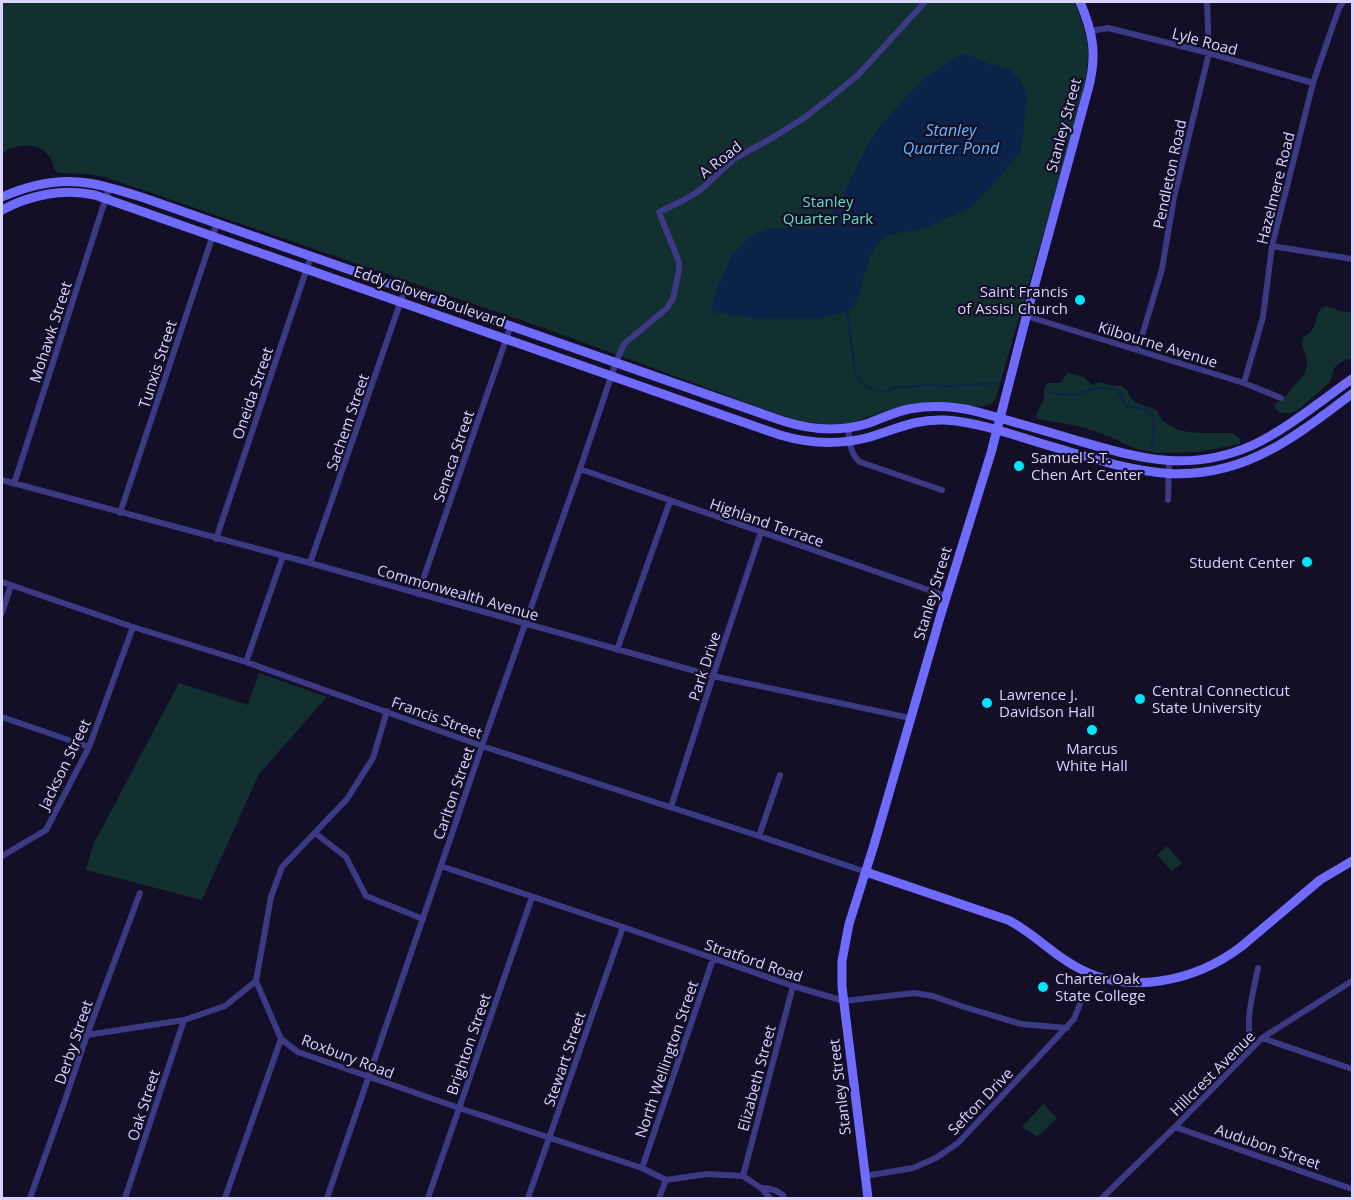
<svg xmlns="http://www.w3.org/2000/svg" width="1354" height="1200" viewBox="0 0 1354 1200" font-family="'Open Sans',sans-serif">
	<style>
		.green { fill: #12302f }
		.water { fill: #0c2248 }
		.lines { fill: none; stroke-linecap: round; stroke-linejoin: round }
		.stream { stroke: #0c2248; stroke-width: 2 }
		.street { stroke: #3d3a85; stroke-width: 6 }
		.secondary { stroke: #6f6bff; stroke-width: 9 }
		.poi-dot { fill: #00e5ff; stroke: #130f26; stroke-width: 2 }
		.labels { text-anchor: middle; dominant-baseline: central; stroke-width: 4.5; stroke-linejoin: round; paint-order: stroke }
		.street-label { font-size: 15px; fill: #d9d4ff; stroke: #130f26 }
		.park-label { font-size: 15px; fill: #5fe0c0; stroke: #130f26 }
		.poi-label { font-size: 15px; fill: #d9d4ff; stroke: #130f26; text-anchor: start }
		.water-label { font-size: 16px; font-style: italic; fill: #62b6ff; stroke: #130f26 }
	</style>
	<rect width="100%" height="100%" fill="#130f26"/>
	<!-- green -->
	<path class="green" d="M2,2H1074C1081,18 1088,36 1088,54C1087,92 1072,129 1063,165C1041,243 1018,321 996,398L992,404L981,407L941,402L917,403L889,410L851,423L827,425L797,421L552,331L105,177L86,174L58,173L54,170C53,167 53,164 52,161C43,141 16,142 2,154Z
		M1328,306L1342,312H1352V360C1346,357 1339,364 1334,368L1332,377L1329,383L1298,410L1291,413H1280L1275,408V404L1281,401L1303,376C1305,372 1308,366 1307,361C1306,352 1300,347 1303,337C1324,327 1309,310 1328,306Z
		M1069,373L1083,377L1092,385L1101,382L1112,386H1122L1128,391C1129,404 1146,406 1156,409L1162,420L1174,428L1183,431L1198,433H1233L1240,439V444L1198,452L1160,453L1136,449L1115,439L1083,427L1038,419L1036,416L1044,399V389L1047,383H1060L1065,376Z
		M259,673L327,697L259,774L202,900L86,870L93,845L179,683L248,705Z
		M1167,846L1182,863L1172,871L1157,855Z
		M1043,1104L1057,1118L1038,1137L1022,1127Z"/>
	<!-- water -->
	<path class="water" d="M965,54C979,59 993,67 1008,68L1021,81L1027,94L1023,141L1021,149L1013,161L995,182L970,208L925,228L889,235L878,242L870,257L856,303L847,312L815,319H762L711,312L714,295L723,275L732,256L747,238L768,228L813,229L825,221L840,204L852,176L871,139L887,118L922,80L954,58Z"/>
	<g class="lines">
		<!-- stream -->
		<path class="stream" d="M847,312L855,373L862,384L877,392L888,391L897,387H907L927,385L950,386L999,383
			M1049,393L1075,395L1096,388H1109L1117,390L1126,406L1147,410L1153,416L1154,431L1152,447"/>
		<!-- street -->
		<path class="street" d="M1090,31L1108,28L1209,53L1313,83
			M1272,246L1352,259
			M1026,316L1244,383L1281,398
			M1138,349L1162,269L1174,197L1209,53L1207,2
			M1244,383L1263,317L1272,246L1313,83L1339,8L1343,2
			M848,428C850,440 849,453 860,462L942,490
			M580,469L946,596
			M2,480L310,563L713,676L910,718
			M14,484L109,188
			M1168,500L1169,461
			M120,513L217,223
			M216,539L311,256
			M310,563L405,289
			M2,582L133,627L246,662L482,746L759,836L866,872
			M418,594L511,325
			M2,613L11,585
			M617,650L670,501
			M246,662L283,556
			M387,711L373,758L347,799L282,867L271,897L256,981L281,1039L298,1052L459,1108L642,1168L666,1180L707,1174L743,1176L761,1188L770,1198
			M2,717L89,747
			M671,807L713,676L761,532
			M315,833L346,857L366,896L423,919
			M759,836L780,775
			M2,856L46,830L89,747L133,627
			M441,866L623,927L793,986L844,1001L914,993L933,996L961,1006L1021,1024L1067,1028
			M87,1035L184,1020L225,1006L256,981
			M1262,1038L1352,1069
			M1252,1047C1244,1022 1253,994 1258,968
			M1175,1127L1352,1189
			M642,1168L713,959
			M743,1176L793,986
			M865,1176L913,1168L936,1158L958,1143L1074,1019L1082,999
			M761,1188C769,1188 777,1190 783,1195L784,1198
			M30,1198L64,1103L87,1035L140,893
			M125,1198L184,1020
			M225,1198L281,1039
			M327,1198L482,746L580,469L616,362L624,344L666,309L673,299L679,270V262L659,212L684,200L699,191L734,159L772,138L804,118L831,97L858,75L925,2
			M428,1198L532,897
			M528,1198L623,927
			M659,1198L666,1180
			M1102,1198L1175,1127L1262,1038L1352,981"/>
		<!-- secondary -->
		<path class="secondary" d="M2,197C29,185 58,178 88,183C108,186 128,193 147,199L783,421C811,430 841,432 869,423C882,418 895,412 909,409C932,405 955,406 978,412C1011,421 1045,431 1079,441C1142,459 1190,473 1253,445C1287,429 1322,400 1352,379
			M2,210C30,195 63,188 95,195L780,435C810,444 840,445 870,437C897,429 914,419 944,420C980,422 1016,436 1050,446C1130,469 1190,493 1270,450C1299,435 1326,413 1352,394
			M866,872L1008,920C1032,932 1050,952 1073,965C1126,997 1195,982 1242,946L1320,880L1352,861
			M868,1198L842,987V961L849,924L874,845L941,614L991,453L1029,306L1089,86C1097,54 1093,32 1080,2"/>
	</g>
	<!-- markers -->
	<g class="poi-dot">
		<circle cx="1080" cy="300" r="6"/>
		<circle cx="1019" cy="466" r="6"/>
		<circle cx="1307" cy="562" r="6"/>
		<circle cx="1140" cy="699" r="6"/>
		<circle cx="987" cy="703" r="6"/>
		<circle cx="1092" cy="730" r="6"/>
		<circle cx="1043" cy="987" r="6"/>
	</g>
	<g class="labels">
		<!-- street labels -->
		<g class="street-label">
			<text transform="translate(1205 41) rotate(15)">Lyle Road</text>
			<text transform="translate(1063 125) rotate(-75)">Stanley Street</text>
			<text transform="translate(720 159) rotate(-38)">A Road</text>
			<text transform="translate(1169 174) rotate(-78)">Pendleton Road</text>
			<text transform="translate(1275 188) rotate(-76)">Hazelmere Road</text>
			<text transform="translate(430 296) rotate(19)">Eddy Glover Boulevard</text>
			<text transform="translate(50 332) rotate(-72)">Mohawk Street</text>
			<text transform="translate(1158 344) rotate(17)">Kilbourne Avenue</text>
			<text transform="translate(157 364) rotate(-72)">Tunxis Street</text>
			<text transform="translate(252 393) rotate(-71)">Oneida Street</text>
			<text transform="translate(347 422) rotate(-71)">Sachem Street</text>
			<text transform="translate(453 456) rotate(-71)">Seneca Street</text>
			<text transform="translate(767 522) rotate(19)">Highland Terrace</text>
			<text transform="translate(458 592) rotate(16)">Commonwealth Avenue</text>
			<text transform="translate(932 593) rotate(-73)">Stanley Street</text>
			<text transform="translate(704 666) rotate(-72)">Park Drive</text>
			<text transform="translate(437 717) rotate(20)">Francis Street</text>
			<text transform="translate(64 764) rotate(-64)">Jackson Street</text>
			<text transform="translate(453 793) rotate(-71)">Carlton Street</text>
			<text transform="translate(754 960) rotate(19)">Stratford Road</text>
			<text transform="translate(73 1042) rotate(-71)">Derby Street</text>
			<text transform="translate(468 1044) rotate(-71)">Brighton Street</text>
			<text transform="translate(348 1056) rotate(21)">Roxbury Road</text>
			<text transform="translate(564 1059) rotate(-71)">Stewart Street</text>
			<text transform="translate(666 1059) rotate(-71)">North Wellington Street</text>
			<text transform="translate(1212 1073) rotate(-45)">Hillcrest Avenue</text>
			<text transform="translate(756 1078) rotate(-75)">Elizabeth Street</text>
			<text transform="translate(839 1087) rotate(-97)">Stanley Street</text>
			<text transform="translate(980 1101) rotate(-46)">Sefton Drive</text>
			<text transform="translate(143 1105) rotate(-72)">Oak Street</text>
			<text transform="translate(1268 1146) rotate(19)">Audubon Street</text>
		</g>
		<!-- park labels -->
		<g class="park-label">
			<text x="828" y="201">Stanley<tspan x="828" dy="17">Quarter Park</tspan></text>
		</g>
		<!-- poi labels -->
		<g class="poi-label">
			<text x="1068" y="291" text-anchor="end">Saint Francis<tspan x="1068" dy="17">of Assisi Church</tspan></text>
			<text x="1031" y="457">Samuel S.T.<tspan x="1031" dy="17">Chen Art Center</tspan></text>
			<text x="1295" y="562" text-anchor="end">Student Center</text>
			<text x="1152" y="690">Central Connecticut<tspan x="1152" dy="17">State University</tspan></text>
			<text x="999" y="694">Lawrence J.<tspan x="999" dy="17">Davidson Hall</tspan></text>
			<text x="1092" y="748" text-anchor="middle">Marcus<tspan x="1092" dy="17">White Hall</tspan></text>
			<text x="1055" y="978">Charter Oak<tspan x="1055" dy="17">State College</tspan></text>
		</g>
		<!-- water labels -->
		<g class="water-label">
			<text x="951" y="130">Stanley<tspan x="951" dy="18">Quarter Pond</tspan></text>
		</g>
	</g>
	<!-- border -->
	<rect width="1354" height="1200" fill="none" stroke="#d9d4ff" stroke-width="6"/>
</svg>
